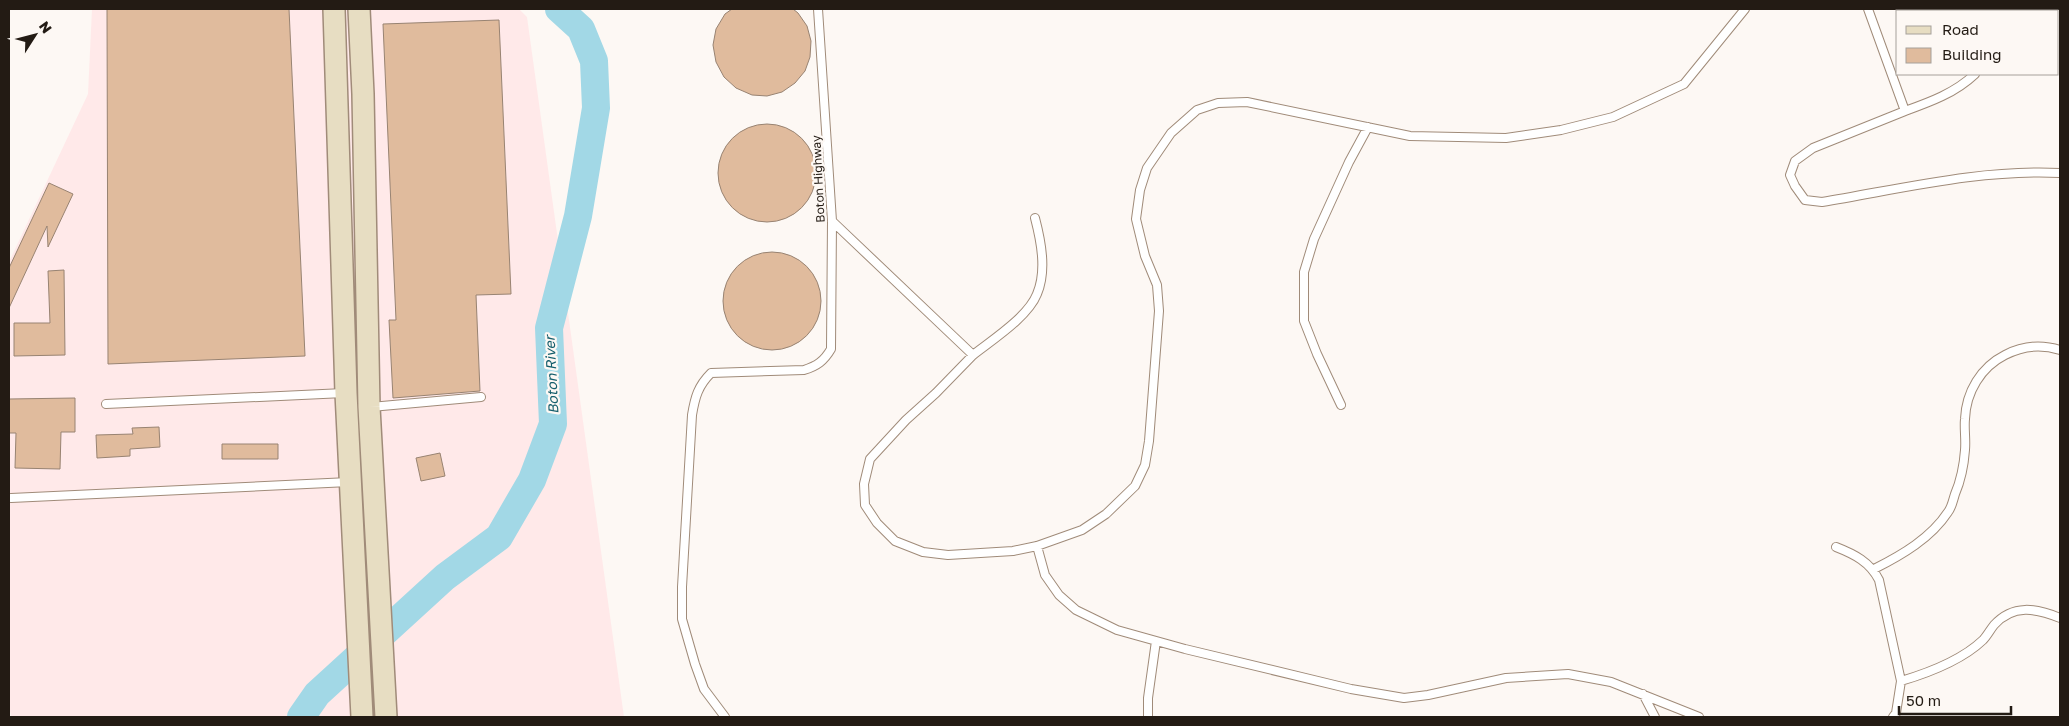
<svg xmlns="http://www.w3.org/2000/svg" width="2069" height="726" viewBox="0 0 2069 726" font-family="'Golos Text',sans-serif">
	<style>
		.industrial { fill: #ffe9e9 }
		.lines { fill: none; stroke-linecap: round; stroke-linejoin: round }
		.river { stroke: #a2d8e6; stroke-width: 28 }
		.building { fill: #e0bb9d; stroke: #988372 }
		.lane-casing { stroke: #a08b79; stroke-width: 10 }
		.secondary-casing { stroke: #a08b79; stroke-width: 24 }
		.lane { stroke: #fff; stroke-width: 8 }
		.secondary { stroke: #e7ddc2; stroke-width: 21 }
		.labels { text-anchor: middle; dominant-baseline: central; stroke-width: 4.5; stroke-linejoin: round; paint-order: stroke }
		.street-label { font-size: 12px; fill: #231b14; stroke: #fdf8f4 }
		.water-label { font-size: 14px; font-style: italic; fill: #155e6c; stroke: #fdf8f4 }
	</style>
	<rect width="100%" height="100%" fill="#fdf8f4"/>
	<!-- industrial -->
	<path class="industrial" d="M92,9H519L527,17L624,717H11L9,706V262L88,94Z"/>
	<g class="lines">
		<!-- river -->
		<path class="river" d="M301,717L317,694L445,577L499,537L532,480L553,424L549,328L578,216L596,108L594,61L581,29L559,9"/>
	</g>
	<!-- building -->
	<path class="building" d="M107,9H289L305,356L108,364Z
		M732,9H793L798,13L807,26L811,41L810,57L805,71L795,83L782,92L767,96L752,95L736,88L724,77L716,62L713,45L716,29L725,14Z
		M499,20L511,294L476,295L480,391L393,398L389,320H396L383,24Z
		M718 173a49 49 0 1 1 98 0a49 49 0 1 1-98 0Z
		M49,183L73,194L48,247L47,226L9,308V268Z
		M723 301a49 49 0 1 1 98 0a49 49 0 1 1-98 0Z
		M64,270L65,355L14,356V323H50L48,271Z
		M75,398V432H61L60,469L15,468L16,433H9V399Z
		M159,427L160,447L130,449V456L97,458L96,435L133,434L132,428Z
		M222,444H278V459H222Z
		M440,453L445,476L421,481L416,458Z"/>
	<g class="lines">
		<defs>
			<path id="lane" d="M1868,9L1905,111L1813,148L1795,161L1790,175L1795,186L1805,200L1822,202C1901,189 1980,169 2060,173
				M2034,11L2036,9
				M1905,111C1930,102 1955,93 1975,74
				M832,221L973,355L936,393L906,420L870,459L864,484L865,505L877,523L895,541L923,552L948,555L1013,551L1037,546L1082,530L1106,514L1135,486L1145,465L1149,441L1159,311L1157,285L1145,256L1136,219L1140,190L1147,168L1171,133L1197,110L1218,103L1247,102L1410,136L1506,138L1561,130L1613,117L1684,84L1745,9
				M973,355C992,340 1028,317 1037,294C1047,271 1041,241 1035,218
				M106,404L344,393
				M1341,405L1317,354L1304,321V272L1314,239L1349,162L1368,127
				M371,407L481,397
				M11,498L349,482
				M1037,546L1045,575L1059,595L1076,610L1117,630L1185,649L1351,689L1404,698L1428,695L1506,678L1568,674L1611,682L1699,717
				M1836,547C1854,554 1870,562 1879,580L1901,681L1896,713L1893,717
				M1874,569C1902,555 1931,538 1948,512C1952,507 1953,500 1955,494C1961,480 1964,464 1965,450C1966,439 1964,429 1965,419C1966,392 1981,367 2005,355C2024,345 2041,344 2060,350
				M1901,681C1928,673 1962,660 1983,640C1987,636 1990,630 1994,625C2013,604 2036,608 2060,618
				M1643,694L1655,717
				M725,717L704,689L695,664L682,619V587L692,415C695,397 698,386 711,373L804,370C817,366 824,361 831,349L832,221L818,9
				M1148,717V698L1156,641"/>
			<path id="secondary" d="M334,9L346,393L362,717
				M359,9L363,94L369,407L386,717"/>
		</defs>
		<!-- lane casing -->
		<use href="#lane" class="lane-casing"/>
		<!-- secondary casing -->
		<use href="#secondary" class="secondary-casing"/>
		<!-- lane -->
		<use href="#lane" class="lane"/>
		<!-- secondary -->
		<use href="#secondary" class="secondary"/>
	</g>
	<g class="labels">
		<!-- street labels -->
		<g class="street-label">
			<text transform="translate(818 179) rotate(-93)">Boton Highway</text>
		</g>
		<!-- water labels -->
		<g class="water-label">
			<text transform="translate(551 375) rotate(-93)">Boton River</text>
		</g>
	</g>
	<!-- border -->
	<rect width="2069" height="726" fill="none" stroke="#231b14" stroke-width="20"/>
	<!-- legend -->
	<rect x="1896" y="10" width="162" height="65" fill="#fdf8f4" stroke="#a6a09a"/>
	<rect x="1906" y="26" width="25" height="8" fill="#e7ddc2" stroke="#a6a09a"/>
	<text x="1942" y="35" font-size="15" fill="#231b14">Road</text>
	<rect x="1906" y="48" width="25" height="15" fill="#e0bb9d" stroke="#a6a09a"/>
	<text x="1942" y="60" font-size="15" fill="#231b14">Building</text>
	<!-- north arrow -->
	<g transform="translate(35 35) rotate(54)" stroke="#fdf8f4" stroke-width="4" paint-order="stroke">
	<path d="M0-4L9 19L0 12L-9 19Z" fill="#231b14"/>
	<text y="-8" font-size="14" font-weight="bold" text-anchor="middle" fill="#231b14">N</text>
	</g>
	<!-- scale -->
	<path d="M1899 706v8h112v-8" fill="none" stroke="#231b14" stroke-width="2.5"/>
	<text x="1906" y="706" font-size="15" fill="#231b14" stroke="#fdf8f4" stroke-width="4" paint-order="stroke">50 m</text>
</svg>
